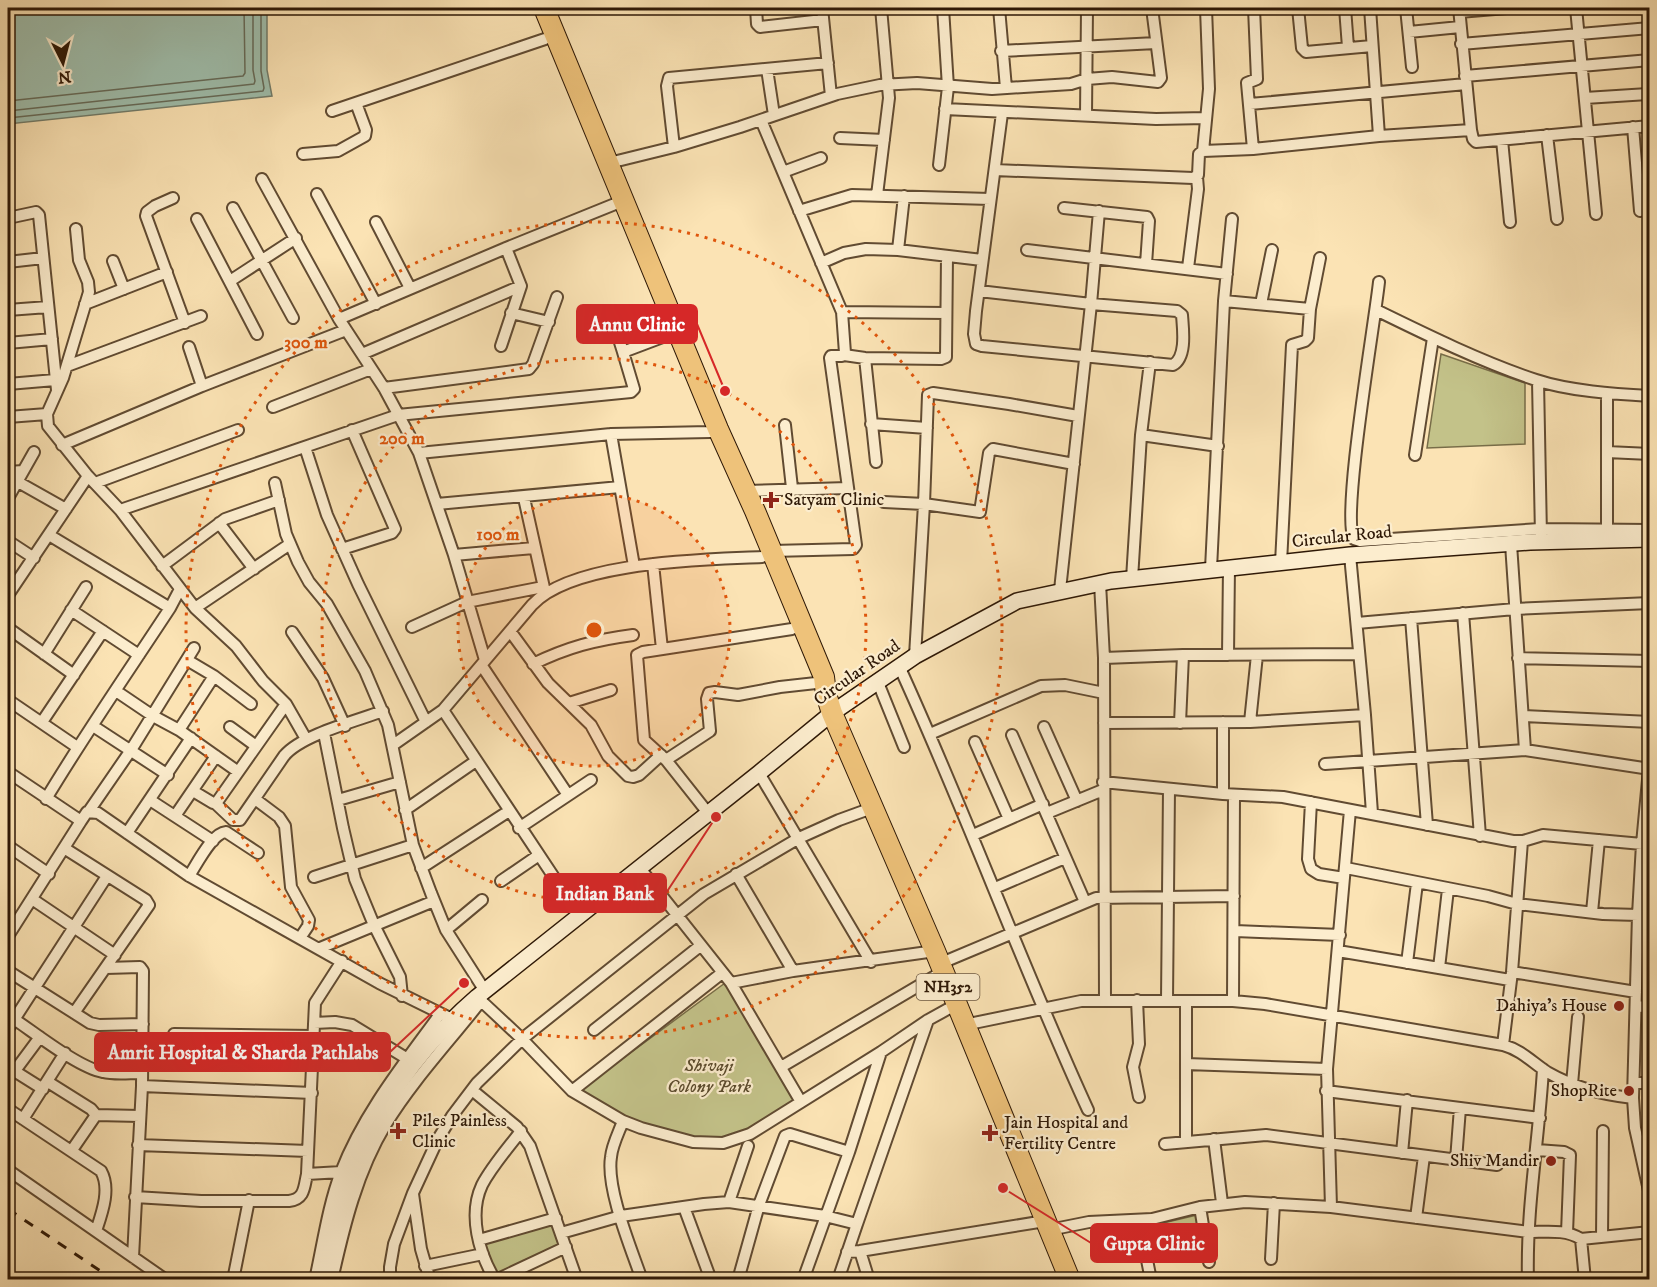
<svg xmlns="http://www.w3.org/2000/svg" width="1657" height="1287" viewBox="0 0 1657 1287" font-family="'IM FELL DW Pica',serif">
	<style>
		.green { fill: #c3c289; stroke: #786d48; stroke-width: 1.5 }
		.water { fill: #9fbeac; stroke: #727c6a; stroke-width: 1.5 }
		.lines { fill: none; stroke-linecap: round; stroke-linejoin: round }
		.shore { stroke: #666b59; stroke-width: 1.5 }
		.street-casing { stroke: #614b32; stroke-width: 14 }
		.secondary-casing { stroke: #2e1806; stroke-width: 18 }
		.highway-casing { stroke: #2e1806; stroke-width: 22 }
		.street { stroke: #fcedce; stroke-width: 10 }
		.secondary { stroke: #fcedce; stroke-width: 15 }
		.highway { stroke: #eec27a; stroke-width: 20 }
		.rail { stroke: #2e1806; stroke-width: 3; stroke-dasharray: 10 10; stroke-linecap: butt }
		.ring { fill: none; stroke: #df560c; stroke-width: 3; stroke-dasharray: 3 6 }
		.poi-dot { fill: #8f2418; stroke: #fcedce; stroke-width: 2 }
		.labels { text-anchor: middle; dominant-baseline: central; stroke-width: 4.5; stroke-linejoin: round; paint-order: stroke }
		.shield { fill: #fcedce; stroke: #6c5842; stroke-width: 1.5 }
		.shield-label { font-size: 16px; font-weight: bold; fill: #2e1806 }
		.poi-label { font-size: 18px; fill: #2e1806; stroke: #fcedce; text-anchor: start }
		.street-label { font-size: 18px; fill: #2e1806; stroke: #fcedce }
		.park-label { font-size: 18px; font-style: italic; fill: #5b4b2d; stroke: #fcedce }
		.centre { fill: #df560c; stroke: #fcedce; stroke-width: 3 }
		.ring-label { font-size: 18px; text-anchor: middle; font-weight: bold; fill: #df560c; stroke: #fcedce; stroke-width: 4.5; stroke-linejoin: round; paint-order: stroke }
		.leader { fill: none; stroke: #d62828; stroke-width: 2 }
		.callout-dot { fill: #d62828; stroke: #fcedce; stroke-width: 2 }
		.callout { fill: #d62828; stroke: #d62828; stroke-width: 2 }
		.callout-label { font-size: 20px; text-anchor: middle; font-weight: bold; fill: #fff }
	</style>
	<rect width="100%" height="100%" fill="#fbe3b4"/>
	<filter id="stains"><feTurbulence type="fractalNoise" baseFrequency=".00333" numOctaves="4"/><feColorMatrix values="0 0 0 0 .2 0 0 0 0 .09 0 0 0 0 .02 0 0 0 .5 -.17"/></filter>
	<radialGradient id="worn" r=".72"><stop offset=".6" stop-color="#630" stop-opacity="0"/><stop offset="1" stop-color="#630" stop-opacity=".3"/></radialGradient>
	<!-- green -->
	<path class="green" d="M1441,354L1525,383V444L1427,448Z
		M725,983L801,1102L745,1137L693,1142L628,1122L572,1096Z
		M1197,1215L1200,1235L1149,1252L1142,1228Z
		M555,1221L563,1246L495,1278L482,1242Z"/>
	<!-- water -->
	<path class="water" d="M8,8H267V70L272,96L8,124Z"/>
	<g class="lines">
		<!-- shore -->
		<path class="shore" d="M8,101L243,76L245,73L244,8
			M8,111L254,84L255,81L253,70V8
			M8,118L263,91L264,88L261,71V8"/>
		<defs>
			<path id="street" d="M756,8L757,24L760,27L823,20
				M822,8L831,96
				M999,8L1006,88
				M1298,8L1302,48L1306,52L1372,46
				M1345,8L1348,47
				M1406,8L1412,67
				M1459,8L1471,130L1473,139L1476,142L1650,126
				M1576,8L1596,214
				M1459,12L1507,8
				M1409,32L1460,27
				M1461,44L1650,28
				M1001,51L1156,43
				M767,69L774,115
				M1465,76L1650,60
				M1585,98L1648,94
				M1250,104L1466,84
				M945,109L1156,119L1206,118
				M332,111L545,39
				M1086,115L1087,8
				M761,120L842,312L845,353L842,356H831L830,358L856,545L853,549L772,551
				M1633,127L1640,211
				M1547,135L1557,219
				M1379,136L1471,130
				M840,138L884,140
				M1502,140L1510,222
				M674,147L667,86L669,78L828,63
				M1253,149L1247,83L1257,79L1254,8
				M1203,151L1209,89L1206,8
				M303,154L338,151L365,136L366,130L356,103
				M609,163L674,147L740,127L837,94L880,85L917,83L992,89L1071,84L1087,79L1112,77L1158,82L1161,78L1152,8
				M939,165L948,87L943,8
				M995,170L1193,178L1198,175L1199,154L1203,151L1253,149L1379,136L1370,8
				M783,172L821,158
				M262,179L339,319L384,388L419,453L454,555L485,660
				M317,194L376,304
				M877,195L889,98L881,8
				M173,198L155,206L147,212L146,216L185,323
				M233,208L293,318
				M1064,208L1147,217L1149,221L1146,264
				M799,211L852,195L990,199
				M8,218L36,212L39,215L57,390
				M197,219L257,334
				M376,222L410,288
				M76,229L79,260L88,282L89,292L63,378L47,414L48,426L88,476L120,510L195,608L236,646L263,681L286,704L306,739
				M898,250L904,196
				M1027,250L1227,274
				M113,261L124,289
				M8,262L43,258
				M821,263L844,253L866,249L898,250L982,260
				M1188,268L1198,189L1197,177
				M230,281L296,238
				M1379,282C1375,321 1341,517 1354,539L1360,541L1540,529L1650,530
				M979,291L1091,304L1177,311L1182,315C1183,329 1187,357 1173,365L982,346L976,344L974,334L976,311L1002,113
				M1224,301L1310,309
				M85,304L167,272
				M1261,304L1272,250
				M8,310L48,307
				M1376,310C1427,335 1482,362 1536,380C1569,391 1615,394 1650,396
				M842,312L946,313
				M511,313L549,322
				M611,314L623,352
				M339,319L506,248L615,204
				M8,343L52,339
				M501,346L521,286L506,248
				M189,347L202,386
				M362,354L521,286
				M844,355L865,358L941,359L946,357L947,256
				M865,358L876,462
				M67,366L201,316
				M1538,381L1541,536
				M8,384L55,380
				M384,388L529,369L533,364L557,297
				M1607,394V530
				M273,407L371,369
				M8,417L47,414
				M871,424L927,428
				M785,425L792,488
				M611,434L634,566
				M1141,435L1218,446
				M62,445L202,386L346,330
				M305,447L327,515L358,584L426,722
				M1607,452L1650,454
				M419,453L611,434L710,432L718,429
				M1415,455L1433,338
				M8,472L23,471
				M18,482L66,509
				M95,483L238,430
				M275,483L286,534L298,562L309,582L327,604L365,671L388,725L413,845L431,893L446,930L485,991
				M746,491L848,488
				M8,498L34,452
				M524,498L545,592
				M884,502L924,504L980,512L989,453L993,449L1074,464
				M437,504L620,487
				M120,510L398,415L631,392L634,389L623,352L668,335
				M219,523L254,569
				M49,535L170,608
				M8,541L34,558
				M1511,544L1525,750
				M342,549L392,533L395,529L352,430
				M454,555L534,548
				M1350,555L1365,715L1372,813
				M1281,563L1292,345L1305,341L1308,338L1310,309L1320,258
				M653,564L662,649
				M162,566L225,519L279,500
				M1211,569L1224,301L1232,219
				M1132,579L1141,435L1150,362
				M1100,583L1104,658L1105,1000
				M1060,590L1091,304L1099,211
				M8,595L88,476
				M195,608L290,544
				M71,610L139,655
				M1463,613L1480,836
				M1411,618L1427,825
				M1357,623L1515,609L1650,603
				M412,627L467,602L543,587
				M8,628L74,675
				M510,631L548,683L591,725L608,756L628,776L633,777L639,775L661,755
				M292,632L323,678L345,726
				M44,654L86,587
				M1228,655L1229,567
				M915,656L924,504L928,395L933,393L1009,404L1078,416
				M1104,658L1183,655L1359,654
				M1518,658L1650,661
				M187,660L214,676L251,704
				M533,664C568,647 595,640 633,635
				M482,666L568,795
				M899,666C966,812 1021,964 1088,1110
				M877,680L904,747
				M116,691L153,716L179,730L237,771
				M8,700L77,747
				M569,703L611,690
				M443,710L579,915
				M1523,716L1650,722
				M42,722L103,631
				M1223,722V794
				M1250,722L1257,655
				M1104,723L1250,722L1365,715
				M1180,723L1183,655
				M93,726L168,775
				M230,727L256,746
				M1044,727L1077,801
				M179,730L214,676
				M324,733L343,828L355,879L374,925L400,977L402,996
				M930,734L1041,686L1065,685L1104,693
				M1012,735L1085,902
				M975,742L1009,819
				M393,745L443,710L532,605C573,561 703,560 762,557
				M666,760L710,731L707,699L709,693L715,692L738,695L780,687L816,683
				M1325,764L1525,750L1650,769
				M1649,769L1642,844L1638,915L1633,1098L1635,1128L1650,1195
				M8,772L81,821
				M759,773L871,962
				M1103,782L1223,794L1283,797L1513,841H1523L1543,835L1642,844
				M193,791L213,803L217,802L286,704
				M46,799C85,734 128,672 170,608L180,589
				M255,799L279,817L285,826L291,887L309,920L308,926L300,938
				M150,800L213,841
				M338,800L400,782
				M1311,802L1308,859L1311,869L1319,874L1344,878
				M215,803L233,820H240L284,756C301,735 356,721 383,711
				M405,810L476,761
				M89,811L131,750L194,648
				M708,813L666,760L644,740L637,655L643,652L792,629
				M1047,813L1103,790
				M175,816L216,756
				M519,828L591,780
				M127,833L191,738
				M973,835L1043,804
				M8,846L49,874
				M64,848L146,900L149,905L74,1013
				M639,867L731,983L801,1102
				M421,868L509,811
				M1346,868L1488,896L1517,904L1603,914L1638,915
				M736,874L793,971
				M189,876C197,864 212,833 226,832L258,853
				M314,877L413,845
				M501,881L539,855
				M995,888L1065,858
				M32,899L115,955
				M1592,912L1599,840
				M446,930L482,900
				M1235,931L1340,935
				M8,936L81,821L87,812L98,813L189,876L379,983L452,1019
				M320,948L434,901
				M1338,951L1510,980
				M1407,963L1417,883
				M939,964L1096,898L1234,896
				M106,968L140,967L143,971L142,1086L133,1257
				M1439,968L1448,889
				M8,971L90,1023L99,1025L143,1024
				M1512,972L1636,992
				M731,983L793,971L935,951
				M477,997L522,1039L572,1091L623,1121L641,1128L693,1142L723,1143L750,1134L881,1052L928,1020L955,1005
				M1137,1000L1139,1044L1133,1067L1139,1097
				M1167,1000L1169,789
				M1186,1001V1141
				M1233,1001L1234,795
				M1636,1006L1650,1007
				M14,1019C35,1033 79,1068 103,1072C115,1075 129,1073 141,1073
				M314,1023L335,1022L352,1025L406,1058
				M964,1025L1081,1001H1233L1265,1004L1503,1045C1521,1050 1532,1062 1547,1072C1575,1088 1602,1095 1633,1098
				M8,1029L107,876
				M594,1030L700,946
				M174,1034L314,1036
				M1503,1045L1512,972L1522,841
				M1186,1064L1327,1069
				M8,1067L43,1089
				M781,1067L942,972
				M14,1072L40,1037
				M48,1082L91,1109L96,1115
				M1634,1083H1650
				M1572,1084L1578,1017
				M142,1086L312,1093
				M472,1090L517,1127L530,1146L577,1280
				M572,1091L722,973
				M1326,1091L1540,1118
				M8,1109L101,1171C111,1189 102,1213 96,1231
				M23,1119L65,1053
				M623,1121C619,1132 612,1145 611,1157C606,1189 631,1248 642,1280
				M1214,1139L1222,1203
				M1165,1144L1266,1135L1497,1165
				M138,1145L308,1151
				M72,1150L96,1115L140,1116
				M1537,1150L1564,1152L1570,1155L1567,1233
				M1402,1153L1407,1100
				M1456,1160L1460,1108
				M8,1170L166,1280
				M307,1174L341,1172
				M413,1194L421,1249L430,1280
				M135,1197L201,1201H289C305,1199 304,1187 307,1174L315,1003L342,961
				M729,1202L748,1146
				M684,1207L711,1280
				M1200,1207L1209,1262
				M1331,1207L1327,1069L1350,810
				M1416,1218L1424,1156
				M1139,1220L1151,1280
				M857,1224L928,1020
				M1049,1230L1089,1222L1152,1219L1200,1207L1245,1202L1331,1207L1529,1232C1546,1232 1566,1229 1581,1239L1650,1232
				M561,1233L621,1216L704,1204L729,1202L825,1216L857,1224L838,1280
				M1602,1237L1603,1131
				M1581,1239L1585,1280
				M479,1240L556,1218
				M860,1251L869,1280
				M847,1252L860,1251L1045,1221
				M1145,1253L1204,1235
				M1271,1259L1274,1203
				M425,1266L483,1254
				M233,1280L249,1200
				M315,1280C323,1244 328,1206 341,1172C363,1115 402,1066 438,1017
				M332,1280C344,1226 357,1172 386,1124C413,1080 449,1042 481,1001
				M390,1280V1267L394,1244L413,1193L438,1139L452,1116L477,1083L522,1039L704,894L799,838L839,820L872,808
				M495,1280C479,1253 468,1215 482,1185C492,1166 508,1148 521,1131
				M496,1280L566,1247
				M738,1280L759,1205L785,1136L790,1134L849,1152
				M803,1280L849,1152L881,1052
				M1528,1280C1526,1209 1539,1139 1543,1069"/>
			<path id="secondary" d="M324,1280C331,1250 336,1220 345,1191C369,1117 419,1047 477,997L759,773L832,713L915,656L1017,601L1111,581L1350,555L1530,542L1650,539"/>
			<path id="highway" d="M544,8L718,429L755,511L824,677L826,694L832,713L935,951L1070,1280"/>
		</defs>
		<!-- street casing -->
		<use href="#street" class="street-casing"/>
		<!-- secondary casing -->
		<use href="#secondary" class="secondary-casing"/>
		<!-- highway casing -->
		<use href="#highway" class="highway-casing"/>
		<!-- street -->
		<use href="#street" class="street"/>
		<!-- secondary -->
		<use href="#secondary" class="secondary"/>
		<!-- highway -->
		<use href="#highway" class="highway"/>
		<!-- rail -->
		<path class="rail" d="M8,1209L114,1280"/>
	</g>
	<!-- distance rings -->
	<circle cx="594" cy="630" r="136" fill="#df560c" fill-opacity=".12"/>
	<g class="ring">
		<circle cx="594" cy="630" r="136"/>
		<circle cx="594" cy="630" r="272"/>
		<circle cx="594" cy="630" r="408"/>
	</g>
	<!-- markers -->
	<g class="poi-dot">
		<path d="M768 491h6v6h6v6h-6v6h-6v-6h-6v-6h6z"/>
		<circle cx="1619" cy="1006" r="6"/>
		<circle cx="1629" cy="1091" r="6"/>
		<path d="M395 1122h6v6h6v6h-6v6h-6v-6h-6v-6h6z"/>
		<path d="M987 1124h6v6h6v6h-6v6h-6v-6h-6v-6h6z"/>
		<circle cx="1551" cy="1161" r="6"/>
	</g>
	<g class="labels">
		<!-- shield labels -->
		<rect class="shield" x="916.5" y="974" width="63" height="26" rx="4.5"/>
		<g class="shield-label">
			<text x="948" y="987">NH352</text>
		</g>
		<!-- poi labels -->
		<g class="poi-label">
			<text x="784" y="500">Satyam Clinic</text>
			<text x="1607" y="1006" text-anchor="end">Dahiya's House</text>
			<text x="1617" y="1091" text-anchor="end">ShopRite</text>
			<text x="412" y="1121">Piles Painless<tspan x="412" dy="21">Clinic</tspan></text>
			<text x="1004" y="1123">Jain Hospital and<tspan x="1004" dy="21">Fertility Centre</tspan></text>
			<text x="1539" y="1161" text-anchor="end">Shiv Mandir</text>
		</g>
		<!-- street labels -->
		<g class="street-label">
			<text transform="translate(1342 537) rotate(-6)">Circular Road</text>
			<text transform="translate(857 673) rotate(-35)">Circular Road</text>
		</g>
		<!-- park labels -->
		<g class="park-label">
			<text x="709" y="1066">Shivaji<tspan x="709" dy="21">Colony Park</tspan></text>
		</g>
	</g>
	<circle cx="594" cy="630" r="9" class="centre"/>
	<g class="ring-label">
		<text x="306" y="348">300 m</text>
		<text x="402" y="444">200 m</text>
		<text x="498" y="540">100 m</text>
	</g>
	<!-- callouts -->
	<path class="leader" d="M725 391L697 324M716 817L666 893M464 983L390 1052M1003 1188L1091 1243"/>
	<g class="callout-dot">
		<circle cx="725" cy="391" r="6"/>
		<circle cx="716" cy="817" r="6"/>
		<circle cx="464" cy="983" r="6"/>
		<circle cx="1003" cy="1188" r="6"/>
	</g>
	<g class="callout">
		<rect x="577" y="305" width="120" height="38" rx="6"/>
		<rect x="544" y="874" width="122" height="38" rx="6"/>
		<rect x="95" y="1033" width="295" height="38" rx="6"/>
		<rect x="1091" y="1224" width="126" height="38" rx="6"/>
	</g>
	<g class="callout-label">
		<text x="637" y="331">Annu Clinic</text>
		<text x="605" y="900">Indian Bank</text>
		<text x="243" y="1059">Amrit Hospital &amp; Sharda Pathlabs</text>
		<text x="1154" y="1250">Gupta Clinic</text>
	</g>
	<!-- margin -->
	<rect width="1657" height="1287" fill="none" stroke="#fbe3b4" stroke-width="30"/>
	<rect x="9" y="9" width="1639" height="1269" fill="none" stroke="#2e1806" stroke-width="3"/>
	<rect x="15" y="15" width="1627" height="1257" fill="none" stroke="#2e1806" stroke-width="1.5"/>
	<!-- north arrow -->
	<g transform="translate(63 63) rotate(174)" stroke="#fcedce" stroke-width="4.5" paint-order="stroke">
	<path d="M0-4.5L10 22L0 15L-10 22Z" fill="#2e1806"/>
	<text y="-9" font-size="16" font-weight="bold" text-anchor="middle" fill="#2e1806">N</text>
	</g>
	<rect width="100%" height="100%" filter="url(#stains)"/>
	<rect width="100%" height="100%" fill="url(#worn)"/>
</svg>
